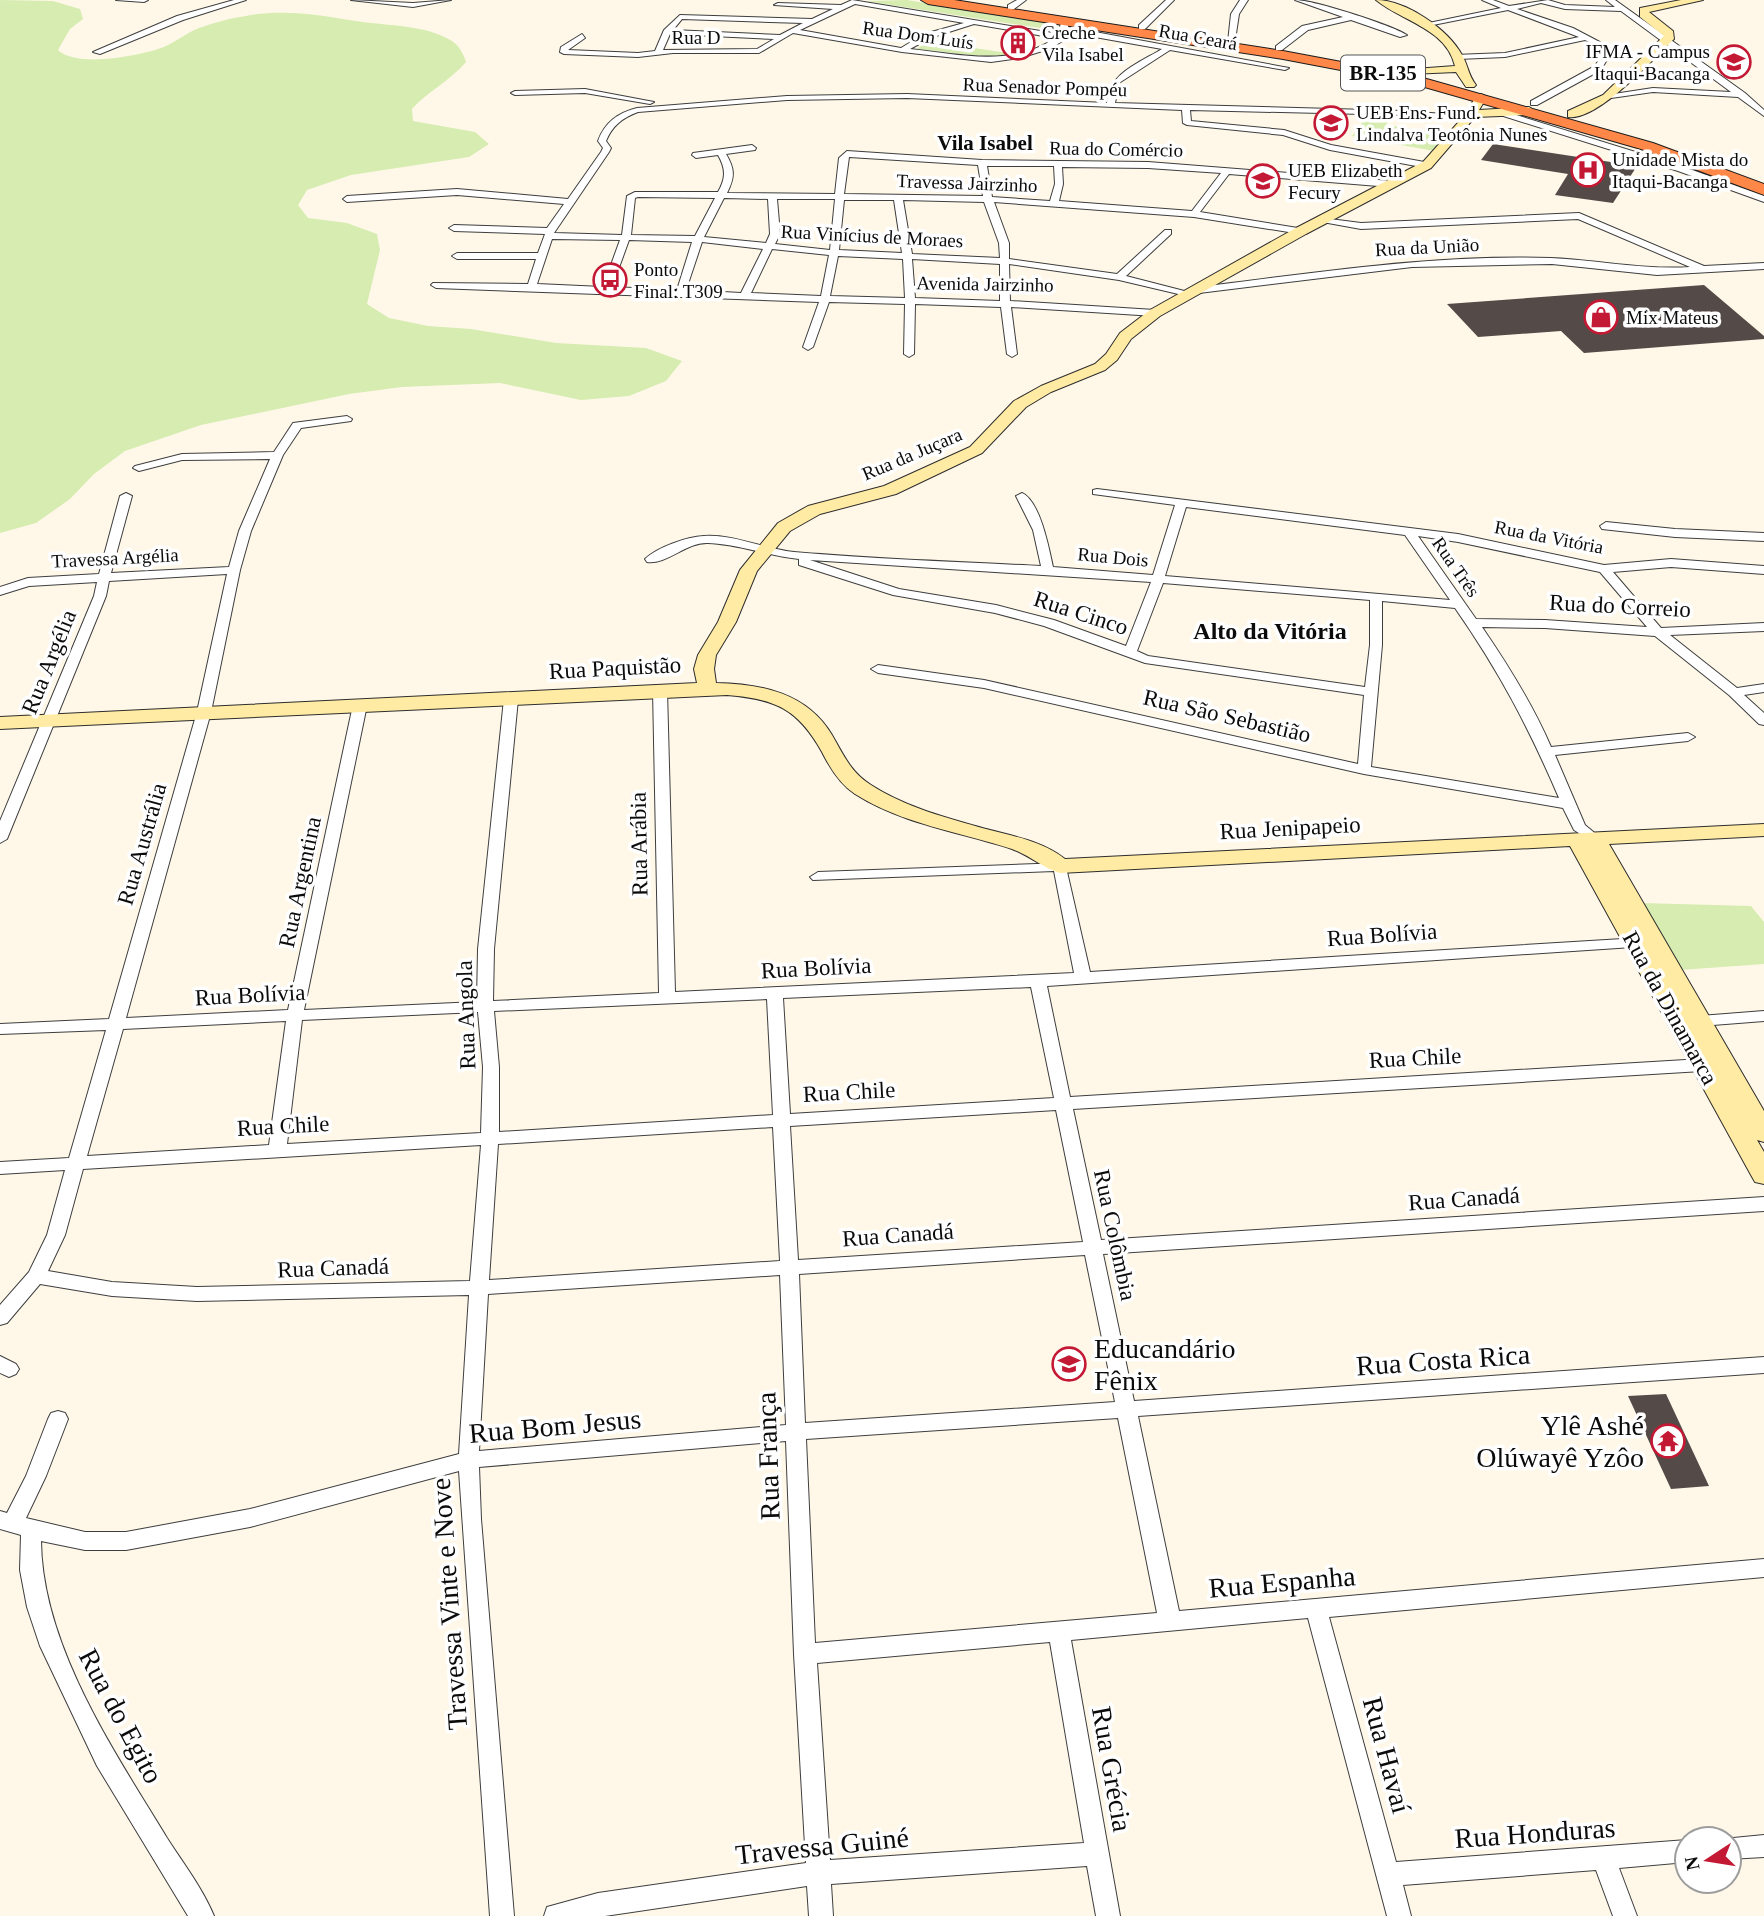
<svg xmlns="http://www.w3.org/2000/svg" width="1764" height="1916" viewBox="0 0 1764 1916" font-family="'Times New Roman',serif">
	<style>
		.green { fill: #d6ecb0 }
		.building { fill: #544a47 }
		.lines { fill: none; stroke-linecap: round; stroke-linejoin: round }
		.street-casing { stroke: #3e3e3e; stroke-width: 2 }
		.secondary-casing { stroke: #2d2d2d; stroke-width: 2 }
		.highway-casing { stroke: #1c1c1c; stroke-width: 2 }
		.street { fill: #fff; fill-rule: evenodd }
		.secondary { fill: #ffeba4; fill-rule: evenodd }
		.highway { fill: #ff8747; fill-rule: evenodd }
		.labels { text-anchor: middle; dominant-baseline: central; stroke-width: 7; stroke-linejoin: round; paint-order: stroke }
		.far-poi-label { font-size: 19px; fill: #0b0b0b; stroke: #fff; text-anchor: start }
		.far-street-label { font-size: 19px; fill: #0b0b0b; stroke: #fff }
		.shield { fill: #fff; stroke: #545454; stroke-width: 2 }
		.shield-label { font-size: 21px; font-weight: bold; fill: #0b0b0b }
		.far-quarter-label { font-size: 21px; font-weight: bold; fill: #0b0b0b; stroke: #fff }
		.street-label { font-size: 23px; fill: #0b0b0b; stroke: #fff }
		.neighbourhood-label { font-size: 24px; font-weight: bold; fill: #0b0b0b; stroke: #fff }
		.near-poi-label { font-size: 28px; fill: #0b0b0b; stroke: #fff; text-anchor: start }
		.near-street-label { font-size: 28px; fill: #0b0b0b; stroke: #fff }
	</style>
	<rect width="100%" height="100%" fill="#fff8e9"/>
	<!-- green -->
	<path class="green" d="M0,0L53,1L80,9L83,19L70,29L58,50C77,68 138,56 161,48C175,43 186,33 199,28C214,23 230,18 246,16C285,8 324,16 363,22C391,26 426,25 452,41C460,47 463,53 466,62C450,81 428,91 412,109L413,121L475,132L489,144L469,157L351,175L307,190L298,205L308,218L347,223L377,234L380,250L367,304L389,318L428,326L471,329L556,343L646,348L682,361L666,381L629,396L581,400L500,383L402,387L349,394L201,425L125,451L94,474L70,499L36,523L0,533Z
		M907,0L1051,23L1058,26L1059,31L865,1Z
		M927,41L1021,55L996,58L917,49Z
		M1369,113H1394L1386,125L1448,134L1434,151L1352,136Z
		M1641,903L1751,906L1764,922V964L1680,970Z"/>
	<!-- building -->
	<path class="building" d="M1493,144L1637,166L1613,203L1555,195L1568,174L1481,160Z
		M1704,285L1764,336V339L1584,353L1561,331L1478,337L1447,304Z
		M1666,1394L1709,1486L1671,1489L1628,1396Z"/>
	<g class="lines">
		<defs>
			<path id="street" d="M116,0H148L144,2Z
				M234,0H246L183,20L100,54L93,52L177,16Z
				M351,0L413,3L451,0L413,7Z
				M852,0L1059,34L1061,21L1065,19L1069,21L1068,27L1289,68L1285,70L1170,50L1119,83L1115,103L1405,111L1469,116L1473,118L1469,120L1405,115L1190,110L1191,121L1284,130L1331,145L1430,163V167L1427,168L1330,150L1283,135L1187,125L1183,123L1182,110L907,98L787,100L638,112C622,118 612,126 606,141L611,148L609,152L554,233L622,235L627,196L635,192H718C726,178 726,169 718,155L696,158L692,155L693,153L752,145L756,148L755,150L726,154C735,169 735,177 727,193L835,194L839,158L847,151L982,160L1148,162L1391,181L1395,184L1391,187L1229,174L1200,212L1304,229L1306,231L1301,234L1194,217L994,202L1009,243V259L1117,274L1165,230H1171V234L1126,276L1196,294L1191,297L1119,280L1009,264L1010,301L1155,310L1160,313L1155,316L1011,307L1017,354L1012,357L1007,354L1001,307L915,304L914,354L909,357L904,354L905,304L829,302L813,347L808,350L803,347L819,302L436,288L431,285L433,283L528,284L536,259H457L452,256L457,253H538L545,234L454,231L449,228L454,225L547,228L564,204L457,195L347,202L343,199L347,196L457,189L568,199L601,152L603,148L598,141C605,122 618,113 637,108L787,96L907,94L1107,103C1107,74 1141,62 1162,49L1067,32L1065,39L1052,48L1020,58L991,62L902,52L793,33L759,53H673L638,57L564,54L560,52L561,47L582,34L585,38L568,50L638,53L655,51L664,30L680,15L812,19L833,9L774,5L778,3L841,5ZM855,4L964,23L924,34L901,48L800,30ZM682,19L803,23L780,35L673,30ZM974,24L1055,38C1012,68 958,54 910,49L930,38ZM670,34L774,39L757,49L663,50ZM849,157L978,165L983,196L844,194ZM987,166H1054L1055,184L1050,201L992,197ZM1062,167L1148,168L1221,173L1192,211L1059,201L1063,184ZM638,197L715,198L695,236L631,235L635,198ZM724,198L768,199L770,234L766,243L704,237ZM777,199H835L830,250L775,244L780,234ZM844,200H894L902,253L839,250ZM903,200L984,202L999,243L1000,258L912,254ZM552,239L620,240L603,287L537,284ZM629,240L692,242L677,290L612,287ZM702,242L763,249L741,293L686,290ZM772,249L829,255L821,296L751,293ZM838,256L903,259L905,298L830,296ZM912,259L1000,264V301L915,298Z
				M1017,0H1026L1014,9H1008V5Z
				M1166,0H1174L1145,29H1139V25Z
				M1240,0H1248L1239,14L1235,40L1228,42L1231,14Z
				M1295,0C1314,0 1391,25 1407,35L1400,37L1351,20L1308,30L1282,50H1276V46L1302,26L1343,17Z
				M1482,0H1493L1509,6L1548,0L1565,5L1615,7L1606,0H1615L1745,93L1764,110V116L1738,97L1653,92L1604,99L1607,95L1653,88L1731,92L1621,11L1565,9L1541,3L1517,9L1573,28L1613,49L1601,70L1537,105H1531V101L1595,66L1605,50L1585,40L1505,57L1458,59L1455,55L1505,53L1579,37L1508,10L1423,27L1419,25L1501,8Z
				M585,89L654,102L650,104L585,93L515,95L511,93L515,91Z
				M1500,110L1684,167L1764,196V202L1678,171L1497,114L1496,112Z
				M1579,213L1704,266L1764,263V269L1657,275L1552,264L1412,267L1199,293L1194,290L1199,287C1316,273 1433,254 1551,258C1598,260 1643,270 1690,267L1578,219L1361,229L1317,221L1322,218L1361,223Z
				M347,416L352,419L351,421L301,428L283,455L251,531L240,570L211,712L126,1018L288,1010L353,705L360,701L367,705L304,1010L477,1002L478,949L504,699L511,695L518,699L494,949L493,1001L659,993L653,690L660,686L667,690L675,992L1074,973L1054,871L813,880L810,877L818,872L1065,863L1090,972L1639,938L1641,942L1639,946L1633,947L1047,986L1070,1097L1702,1059L1708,1061L1710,1065L1708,1069L1702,1071L1073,1109L1101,1240L1764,1197V1211L1103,1254L1134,1401L1764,1357V1373L1138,1416L1179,1611L1764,1559V1577L1329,1617L1396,1862L1687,1840V1862L1619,1868L1637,1916H1613L1596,1870L1403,1885L1411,1916H1387L1308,1618L1071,1640L1120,1916H1096L1087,1866L831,1884L833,1916H809L807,1886L605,1916H544L547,1907L598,1893L806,1863L794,1654L786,1441L479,1467L481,1519L514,1916H490L459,1471L250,1527L126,1550H85L41,1541C42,1645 114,1751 167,1838C183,1863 203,1889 214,1916H188L97,1766L40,1646L27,1607L20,1570L21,1535L0,1529V1511L7,1513L26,1476L48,1419L51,1413L58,1411L65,1413L68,1419L46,1476L26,1518L85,1532H126L250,1509L459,1454L469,1295L197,1301L112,1296L40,1284L7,1323L0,1325V1305L29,1272L47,1235L65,1170L0,1174V1162L69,1158L106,1030L0,1034V1024L109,1019L197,712L227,574L109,581L106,596L7,839L0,843V821L94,596L97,582L29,586L0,595V587L28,578L99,574L120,496L126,493L132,496L111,573L229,567L239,531L270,459L182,460L139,471L133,468L135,466L182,454L274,452L293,423ZM1031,987L1054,1098L790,1114L783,998ZM767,999L773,1115L499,1132V1067L494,1011ZM478,1012L483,1067L481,1133L287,1144L302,1020ZM286,1021L269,1145L87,1156L123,1029ZM1056,1110L1083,1242L798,1260L790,1126ZM773,1127L780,1261L489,1280L498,1144ZM481,1145L470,1281L197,1287L112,1282L48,1271L65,1235L83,1169ZM1085,1255L1115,1402L805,1423L799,1274ZM780,1275L786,1425L479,1451L488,1294ZM1118,1418L1157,1613L815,1643L806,1439ZM1050,1642L1084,1843L830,1860L817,1663Z
				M1097,489L1458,534L1604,565L1671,559L1764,566V574L1671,567L1613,572L1661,628L1764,623V631L1670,635L1737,688L1764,684V692L1744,695L1764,713V725L1759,724L1729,695L1655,636L1545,628L1482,627C1508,665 1533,705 1551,747L1688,733L1695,737L1688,741L1555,755L1585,825L1603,840L1596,844L1574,830L1563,808L1364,774L984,688L878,673L871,669L878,665L984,680L1358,764L1364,695L1145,663L1044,626L995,613L893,595L799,565V559C768,556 739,544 708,543C686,542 667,565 647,562L645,559C658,547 686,537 704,536C734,534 764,549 794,552C876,559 959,562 1041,566L1033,530L1016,496L1022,493C1040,501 1049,548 1053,567L1153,575L1175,505L1093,494V490ZM1186,507L1405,535L1450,600L1165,576ZM1418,536L1458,542L1600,572L1647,627L1545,620L1476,619ZM810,560L1151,582L1126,646L1054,620L996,605L899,589ZM1163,583L1370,600V645L1365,687L1148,656L1137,651ZM1382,601L1455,608C1499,671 1529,728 1559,798L1371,767L1382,645Z
				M1606,522L1675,529L1764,533V541L1675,537L1602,529L1600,526Z
				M1764,1011V1021L1700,1026L1692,1021L1700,1016Z
				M0,1356L16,1364L19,1369L16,1374L9,1377L0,1373Z
				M1764,1835V1857L1729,1859V1839H1723Z"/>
			<path id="secondary" d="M1376,0C1406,0 1448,29 1462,55C1468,65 1468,75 1476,85L1474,87H1466L1456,72L1410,74V70L1414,69L1455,66C1446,28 1401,21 1376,0Z
				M1681,0H1703L1649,12L1673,31L1674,39C1652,60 1598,121 1568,117V111L1603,95L1664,36L1640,17V8Z
				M1481,94L1487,97L1479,110L1529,107L1535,111L1529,115L1475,117L1431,168L1306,234L1160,316L1131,339L1117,360L1105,370L1051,392L1026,407L982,453L896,494L820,514L790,531L757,571L736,622L716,655L714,669L716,683C762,684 807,693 832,735C843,754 851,773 871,785C905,807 947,818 986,829C1013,836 1042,841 1065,859L1764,824V836L1609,844L1764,1111V1142L1757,1140L1764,1152V1184L1755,1182L1751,1175L1570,846L1060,873C1043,868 1029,855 1012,849C960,832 902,824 855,794C840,784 830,768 822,752C798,709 776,699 727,695L0,729V717L697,683L694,669L698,655L718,622L740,570L778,523L808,506L884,486L970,447L1014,401L1041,386L1095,364L1106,354L1120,333L1150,310L1296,228L1423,162L1464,116L1477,95Z"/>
			<path id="highway" d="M921,0H954L1283,51L1416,76L1653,143L1764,184V195L1641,149L1414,84L1283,59L928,4Z"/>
		</defs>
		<!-- street casing -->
		<use href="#street" class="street-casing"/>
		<!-- secondary casing -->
		<use href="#secondary" class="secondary-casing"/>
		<!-- highway casing -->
		<use href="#highway" class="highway-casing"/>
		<!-- street -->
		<use href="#street" class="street"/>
		<!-- secondary -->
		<use href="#secondary" class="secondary"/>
		<!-- highway -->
		<use href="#highway" class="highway"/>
	</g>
	<!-- icons -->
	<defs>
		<symbol id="building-ring" viewBox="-11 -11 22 22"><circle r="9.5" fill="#fff" stroke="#c41934" stroke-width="1.5"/><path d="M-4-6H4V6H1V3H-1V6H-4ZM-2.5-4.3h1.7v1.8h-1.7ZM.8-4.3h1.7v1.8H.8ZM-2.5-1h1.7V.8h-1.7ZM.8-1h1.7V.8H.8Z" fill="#c41934"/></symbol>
		<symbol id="university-ring" viewBox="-11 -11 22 22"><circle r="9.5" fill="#fff" stroke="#c41934" stroke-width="1.5"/><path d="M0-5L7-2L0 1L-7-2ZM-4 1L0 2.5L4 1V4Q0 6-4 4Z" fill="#c41934"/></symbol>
		<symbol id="school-ring" viewBox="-11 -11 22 22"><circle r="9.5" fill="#fff" stroke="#c41934" stroke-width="1.5"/><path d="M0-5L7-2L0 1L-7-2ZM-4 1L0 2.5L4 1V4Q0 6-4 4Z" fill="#c41934"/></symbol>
		<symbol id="hospital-ring" viewBox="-11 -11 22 22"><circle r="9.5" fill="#fff" stroke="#c41934" stroke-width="1.5"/><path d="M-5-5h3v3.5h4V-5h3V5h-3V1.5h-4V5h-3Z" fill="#c41934"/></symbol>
		<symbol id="bus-ring" viewBox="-11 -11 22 22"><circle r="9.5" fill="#fff" stroke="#c41934" stroke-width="1.5"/><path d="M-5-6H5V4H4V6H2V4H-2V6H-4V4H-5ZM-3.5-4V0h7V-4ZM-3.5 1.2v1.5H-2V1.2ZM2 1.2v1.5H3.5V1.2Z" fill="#c41934"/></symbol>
		<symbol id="shop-ring" viewBox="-11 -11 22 22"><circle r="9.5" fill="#fff" stroke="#c41934" stroke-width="1.5"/><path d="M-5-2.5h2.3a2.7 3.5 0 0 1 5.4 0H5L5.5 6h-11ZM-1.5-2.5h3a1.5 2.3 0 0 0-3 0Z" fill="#c41934"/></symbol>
		<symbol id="temple-ring" viewBox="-11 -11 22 22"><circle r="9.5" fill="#fff" stroke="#c41934" stroke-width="1.5"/><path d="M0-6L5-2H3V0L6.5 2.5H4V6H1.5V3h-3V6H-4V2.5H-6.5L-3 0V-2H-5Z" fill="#c41934"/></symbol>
	</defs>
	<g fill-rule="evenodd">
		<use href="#building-ring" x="999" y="24" width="38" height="38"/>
		<use href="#university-ring" x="1715" y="43" width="38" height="38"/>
		<use href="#school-ring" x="1312" y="104" width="38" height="38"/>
		<use href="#hospital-ring" x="1569" y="151" width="38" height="38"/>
		<use href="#school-ring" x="1244" y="162" width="38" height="38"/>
		<use href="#bus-ring" x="591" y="261" width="38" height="38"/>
		<use href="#shop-ring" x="1582" y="298" width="38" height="38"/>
		<use href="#school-ring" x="1050" y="1345" width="38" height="38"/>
		<use href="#temple-ring" x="1649" y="1422" width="38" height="38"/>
	</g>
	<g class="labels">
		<!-- far-poi labels -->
		<g class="far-poi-label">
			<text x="1042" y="32">Creche<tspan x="1042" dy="22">Vila Isabel</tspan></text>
			<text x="1710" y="51" text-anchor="end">IFMA - Campus<tspan x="1710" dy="22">Itaqui-Bacanga</tspan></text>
			<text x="1356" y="112">UEB Ens. Fund.<tspan x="1356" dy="22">Lindalva Teotônia Nunes</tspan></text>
			<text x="1612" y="159">Unidade Mista do<tspan x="1612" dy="22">Itaqui-Bacanga</tspan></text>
			<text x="1288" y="170">UEB Elizabeth<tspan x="1288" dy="22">Fecury</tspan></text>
			<text x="634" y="269">Ponto<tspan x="634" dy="22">Final: T309</tspan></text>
			<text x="1626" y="317">Mix Mateus</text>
		</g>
		<!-- far-street labels -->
		<g class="far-street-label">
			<text transform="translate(918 35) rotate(8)">Rua Dom Luís</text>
			<text x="696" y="37">Rua D</text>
			<text transform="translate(1198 37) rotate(10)">Rua Ceará</text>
			<text transform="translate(1045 87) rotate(2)">Rua Senador Pompéu</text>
			<text transform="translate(1116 149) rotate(1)">Rua do Comércio</text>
			<text transform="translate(967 183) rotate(2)">Travessa Jairzinho</text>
			<text transform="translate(872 236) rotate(3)">Rua Vinícius de Moraes</text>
			<text transform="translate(1427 247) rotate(-3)">Rua da União</text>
			<text transform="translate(985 284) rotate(1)">Avenida Jairzinho</text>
			<text transform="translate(912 454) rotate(-23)">Rua da Juçara</text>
			<text transform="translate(1549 537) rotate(11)">Rua da Vitória</text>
			<text transform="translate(1113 557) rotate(5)">Rua Dois</text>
			<text transform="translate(115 558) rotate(-3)">Travessa Argélia</text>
			<text transform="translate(1456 567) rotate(55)">Rua Três</text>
		</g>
		<!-- shield labels -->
		<rect class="shield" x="1341" y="55.5" width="84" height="35" rx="5"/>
		<g class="shield-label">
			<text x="1383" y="73">BR-135</text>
		</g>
		<!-- far-quarter labels -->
		<g class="far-quarter-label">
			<text x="985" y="143">Vila Isabel</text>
		</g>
		<!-- street labels -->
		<g class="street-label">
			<text transform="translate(1620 606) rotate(3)">Rua do Correio</text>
			<text transform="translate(1081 613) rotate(18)">Rua Cinco</text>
			<text transform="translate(49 662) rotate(-68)">Rua Argélia</text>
			<text transform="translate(615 668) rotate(-3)">Rua Paquistão</text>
			<text transform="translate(1227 716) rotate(13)">Rua São Sebastião</text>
			<text transform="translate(1290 828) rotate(-3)">Rua Jenipapeio</text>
			<text transform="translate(142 844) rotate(-74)">Rua Austrália</text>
			<text transform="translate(639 844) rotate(-91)">Rua Arábia</text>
			<text transform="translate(300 882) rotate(-78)">Rua Argentina</text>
			<text transform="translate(1382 935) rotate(-4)">Rua Bolívia</text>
			<text transform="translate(816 968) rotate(-3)">Rua Bolívia</text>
			<text transform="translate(250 995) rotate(-3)">Rua Bolívia</text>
			<text transform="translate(1670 1008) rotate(61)">Rua da Dinamarca</text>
			<text transform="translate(466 1015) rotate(-92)">Rua Angola</text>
			<text transform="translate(1415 1058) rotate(-3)">Rua Chile</text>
			<text transform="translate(849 1092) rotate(-3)">Rua Chile</text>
			<text transform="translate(283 1126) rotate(-3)">Rua Chile</text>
			<text transform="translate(1464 1199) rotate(-4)">Rua Canadá</text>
			<text transform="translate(898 1235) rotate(-4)">Rua Canadá</text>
			<text transform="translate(1115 1235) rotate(78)">Rua Colômbia</text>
			<text transform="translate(333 1268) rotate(-2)">Rua Canadá</text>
		</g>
		<!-- neighbourhood labels -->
		<g class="neighbourhood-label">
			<text x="1270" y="631">Alto da Vitória</text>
		</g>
		<!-- near-poi labels -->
		<g class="near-poi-label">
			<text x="1094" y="1348">Educandário<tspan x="1094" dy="32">Fênix</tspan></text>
			<text x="1644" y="1425" text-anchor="end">Ylê Ashé<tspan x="1644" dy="32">Olúwayê Yzôo</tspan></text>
		</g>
		<!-- near-street labels -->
		<g class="near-street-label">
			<text transform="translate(1443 1360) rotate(-4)">Rua Costa Rica</text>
			<text transform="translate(555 1426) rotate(-5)">Rua Bom Jesus</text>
			<text transform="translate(768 1456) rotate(-92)">Rua França</text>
			<text transform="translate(1282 1582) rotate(-5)">Rua Espanha</text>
			<text transform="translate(449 1604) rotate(-94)">Travessa Vinte e Nove</text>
			<text transform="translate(121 1716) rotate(62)">Rua do Egito</text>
			<text transform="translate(1387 1755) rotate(75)">Rua Havaí</text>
			<text transform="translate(1112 1769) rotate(80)">Rua Grécia</text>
			<text transform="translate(1535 1833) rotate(-4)">Rua Honduras</text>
			<text transform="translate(822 1846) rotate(-6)">Travessa Guiné</text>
		</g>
	</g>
	<!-- north arrow -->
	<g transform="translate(1708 1860) rotate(258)"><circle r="33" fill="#ffffff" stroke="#9d9d9d" stroke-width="2"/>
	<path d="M0-5L12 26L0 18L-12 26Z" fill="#c41934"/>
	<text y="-10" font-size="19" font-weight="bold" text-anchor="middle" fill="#0b0b0b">N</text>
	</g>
</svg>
